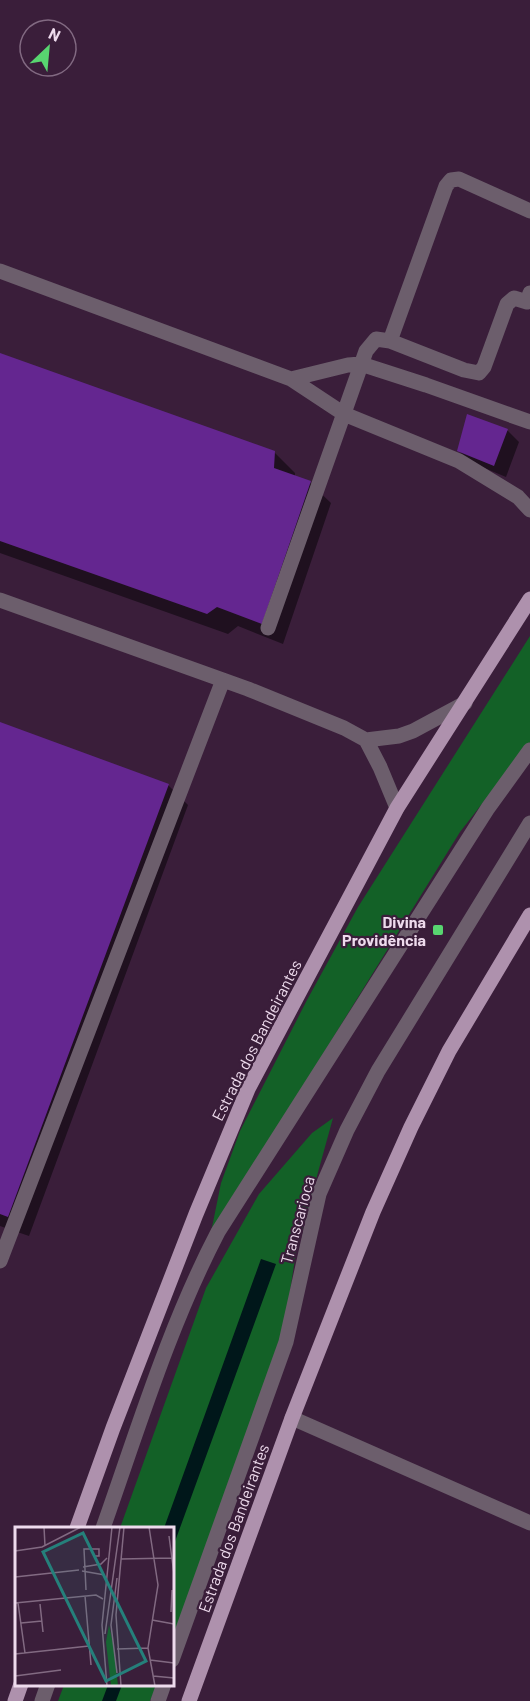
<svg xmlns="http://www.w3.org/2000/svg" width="530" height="1701" viewBox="0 0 530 1701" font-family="Barlow,sans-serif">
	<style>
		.green { fill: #136127 }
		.water { fill: #00171a }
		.shadow { fill: #0007 }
		.building { fill: #642690 }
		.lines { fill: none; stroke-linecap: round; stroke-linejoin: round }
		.lane { stroke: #6c5e6c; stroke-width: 15 }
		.street { stroke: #6c5e6c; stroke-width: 15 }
		.primary { stroke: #ae91ad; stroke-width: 15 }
		.poi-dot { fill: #58d570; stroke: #3a1e3a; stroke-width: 2 }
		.labels { text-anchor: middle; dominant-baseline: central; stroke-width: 4.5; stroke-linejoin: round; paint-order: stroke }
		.poi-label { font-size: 16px; font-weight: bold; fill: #eedbed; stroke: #3a1e3a; text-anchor: end }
		.street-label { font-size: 16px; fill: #eedbed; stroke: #3a1e3a }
		.inset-road { fill: none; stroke: #826a82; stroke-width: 1.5 }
		.view { fill: #25807b; fill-opacity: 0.15; stroke: #25807b; stroke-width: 3 }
		.inset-edge { fill: none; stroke: #eedbed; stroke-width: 3 }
	</style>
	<rect width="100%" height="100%" fill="#3a1e3a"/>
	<!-- green -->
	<path class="green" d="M530,636V742L460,832L210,1237L221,1183L240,1131L307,1000L358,907Z
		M333,1118L296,1252L285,1324L173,1642L172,1528H120L206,1288L259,1194L312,1133Z
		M64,1685H157L150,1701H58Z"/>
	<!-- water -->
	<path class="water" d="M261,1259L276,1264L173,1547L172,1528H164Z
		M108,1685H122L116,1701H102Z"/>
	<!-- shadow -->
	<path class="shadow" d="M0,355L274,452L295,473V477L310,483L331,503L283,644L238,626L228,634L0,553Z
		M468,416L508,431L519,442L506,477L470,462L458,450Z
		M0,723L168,785L188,805L29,1236L0,1226Z"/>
	<!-- building -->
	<path class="building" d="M0,353L275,451L274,468L311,481L262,624L217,607L207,614L0,541Z
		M467,414L508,429L494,466L457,451Z
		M0,722L169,784L8,1217L0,1214Z"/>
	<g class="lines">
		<!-- lane -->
		<path class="lane" d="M0,271L291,379
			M390,341L464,370L479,373L484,367L507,304L514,298L527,302L530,293
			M530,422L426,385L361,364L348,365L291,379L344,414L459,461L518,497L530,510
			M0,600L248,689L344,728L366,740L380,767L397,808
			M268,628L366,351L376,339L390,341L446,186L451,180L459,179L530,211
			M366,740L399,736L413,731L465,703
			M0,1261L223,680
			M103,1528C138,1429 169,1326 218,1232L488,808L530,750
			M172,1660L286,1342L319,1194L347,1130L378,1071L530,823
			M42,1701L48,1684
			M158,1701L164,1684"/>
		<!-- street -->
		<path class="street" d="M292,1418L530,1523"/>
		<!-- primary -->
		<path class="primary" d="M77,1528L113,1428L196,1214L248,1089L397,808L530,599
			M15,1701L21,1684
			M189,1701L292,1418L373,1212L411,1127L449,1051L530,915"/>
	</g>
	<!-- markers -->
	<rect class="poi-dot" x="432" y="924" width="12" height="12" rx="3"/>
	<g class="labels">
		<!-- poi labels -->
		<g class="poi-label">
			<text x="426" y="921">Divina<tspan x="426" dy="18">Providência</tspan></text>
		</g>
		<!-- street labels -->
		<g class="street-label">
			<text transform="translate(256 1040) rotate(-63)">Estrada dos Bandeirantes</text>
			<text transform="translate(297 1220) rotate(-75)">Transcarioca</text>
			<text transform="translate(233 1528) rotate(-70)">Estrada dos Bandeirantes</text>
		</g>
	</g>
	<!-- overview -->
	<g transform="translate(15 1527)">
		<rect width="159" height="159" fill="#3a1e3a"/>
		<path d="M94,98L99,121L103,159H96L91,115Z" fill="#136127"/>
		<path class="inset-road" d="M29,0L30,19M134,0L143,58L133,121L140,159M154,9L159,47M0,24L27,20L66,0M106,32L157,31M68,40L86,37L92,31M67,44L90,48M0,50L64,43M102,51L96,98L102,146M71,63L69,22H84V29H79M70,69L76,138M0,76L81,68L88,72M3,76L10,126M25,77L28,105M156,85L157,63M137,93L159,97M6,96L27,94M90,107L105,0M102,122L133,121M0,127L74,119M135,133L159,136M0,149L46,143M138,149L159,151M92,159L87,98L97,0M106,159L101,88L109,0"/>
		<path class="view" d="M68,6L131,134L91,154L28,25Z"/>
		<rect width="159" height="159" class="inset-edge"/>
	</g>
	<!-- north arrow -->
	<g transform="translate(48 48) rotate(26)"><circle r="28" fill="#3a1e3a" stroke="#826a82" stroke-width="1.5"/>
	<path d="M0-4.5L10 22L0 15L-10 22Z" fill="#58d570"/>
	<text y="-9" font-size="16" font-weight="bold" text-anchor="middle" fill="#eedbed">N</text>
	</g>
</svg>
